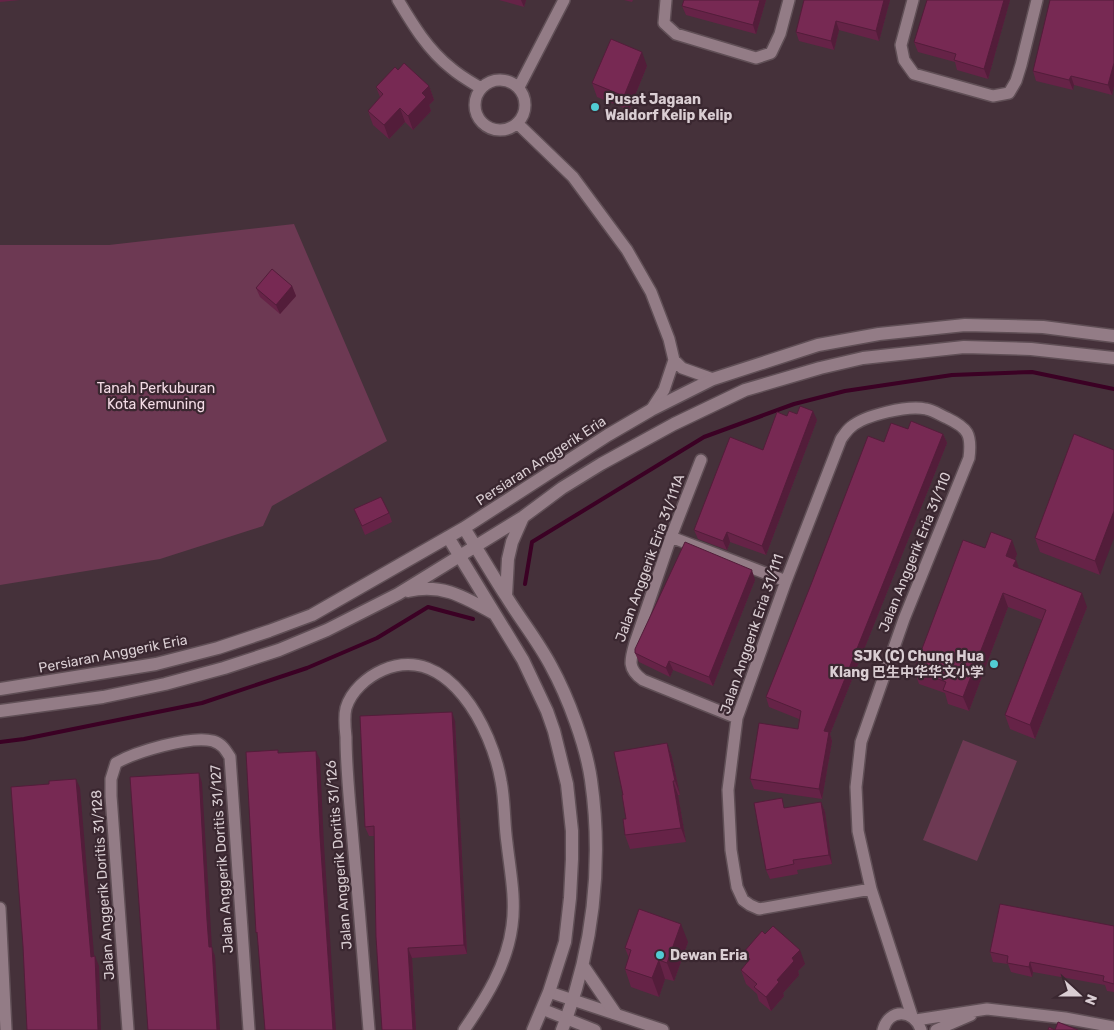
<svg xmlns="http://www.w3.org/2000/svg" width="1114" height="1030" viewBox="0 0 1114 1030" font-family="Rubik,'Noto Sans SC',sans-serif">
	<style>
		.green { fill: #6d3953 }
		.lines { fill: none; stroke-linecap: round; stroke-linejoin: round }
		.stream { stroke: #3b0124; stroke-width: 4 }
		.street-casing { stroke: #604f56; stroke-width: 14 }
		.secondary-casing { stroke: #604f56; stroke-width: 15 }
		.street { stroke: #937c86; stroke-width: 11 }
		.secondary { stroke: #937c86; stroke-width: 12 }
		.wall { fill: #662347 }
		.shaded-wall { fill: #531d3a }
		.building { fill: #772953; stroke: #531d3a }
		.poi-dot { fill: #51ccd3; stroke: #3a2730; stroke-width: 2 }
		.labels { text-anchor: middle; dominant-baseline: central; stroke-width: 4.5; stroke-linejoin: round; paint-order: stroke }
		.poi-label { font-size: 14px; font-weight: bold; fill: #daced3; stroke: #3a2730; text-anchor: start }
		.park-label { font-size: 14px; fill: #f3dbe5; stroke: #3a2730 }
		.street-label { font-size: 14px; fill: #daced3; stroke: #3a2730 }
	</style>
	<rect width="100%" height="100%" fill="#45313a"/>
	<!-- green -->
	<path class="green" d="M294,224L387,441L272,506L263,526L160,559L0,585V245H109Z
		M963,740L1017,761L977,861L923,840Z"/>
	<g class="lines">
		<!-- stream -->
		<path class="stream" d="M525,584L532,542L704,437L794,404L845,391L952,375L1032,372L1114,389
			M0,742L24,739L202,703L307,668L377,638L428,607L473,619"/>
		<defs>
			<path id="street" d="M398,0C413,25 428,50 451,68C460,76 471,82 481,88
				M666,0L664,23L676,34L756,58L771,53L780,34L789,0
				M913,0L901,45L904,60L914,74L993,96L1009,93L1016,81L1021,65L1037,0
				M475 105a25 25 0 1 1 50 0a25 25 0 1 1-50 0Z
				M519,87L564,0
				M517,123L573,177L627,250L651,292L669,339L674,360
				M651,410L664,390L674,360L682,368L713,379
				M701,460L671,537L635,643C630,660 627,669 643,680L737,718
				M671,537L786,581
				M871,889L759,909L750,905L743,900L737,887L731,850L728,790L737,718L786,581L841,439C844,435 847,430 851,427C865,415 908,405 926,409C933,410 940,415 947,418C968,428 972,434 969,458L904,619L861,742L856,787L858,831L871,889L912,1016
				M0,908L6,1030
				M549,992L663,1030
				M542,1009L595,1030
				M916,1020L987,1009L1065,1018L1114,1027
				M128,1030L111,796V779L116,763C135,752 191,735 213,741C222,744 225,749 230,757L249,1030
				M369,1030C363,956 357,881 350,807C348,783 346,760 346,737C345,728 344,716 346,708C351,691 367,677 383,670C448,642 492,729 501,781C505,801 504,823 507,843C510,870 516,899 512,926C507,965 486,998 464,1030
				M883,1030C889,1008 914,1009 921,1030
				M936,1030L971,1015"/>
			<path id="secondary" d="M464,528C478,550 491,573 506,596C520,619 538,641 551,666C568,697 586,745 591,780C603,864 593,951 562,1030
				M448,537L523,660L547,711L554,731L567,784L572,831V859L570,898L565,942L549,992L533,1030
				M408,591C442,583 464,597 493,613
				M506,596L508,559L512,542L523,517
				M0,689L156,664L218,648L269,631L312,615L464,528L608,435L651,410L713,379L818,345L879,334L965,325L1043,327L1114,336
				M0,711L103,697L165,684L224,668L279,650L327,630L398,594L523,517L562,488L601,464L674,424L745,390L820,368L863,358L964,347L1031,349L1114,358
				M583,966L615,1013"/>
		</defs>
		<!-- street casing -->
		<use href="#street" class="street-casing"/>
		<!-- secondary casing -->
		<use href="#secondary" class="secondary-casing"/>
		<!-- street -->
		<use href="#street" class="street"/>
		<!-- secondary -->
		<use href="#secondary" class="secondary"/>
	</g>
	<!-- wall -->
	<path class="wall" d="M0,0H20L0,2Z
		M499,0H526L524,7Z
		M624,0H633L632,2Z
		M684,0H766L756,34L686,15L682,6Z
		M804,0H890L879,41L839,30L834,50L799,41L796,32Z
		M1010,0L988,79L957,70L955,62L918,52L914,42Z
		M1114,0V86L1112,95L1074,85L1073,90L1036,81L1033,71Z
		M647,66L629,110L597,97L592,83Z
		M398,70L429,86L434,100L429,105L431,111L413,130L405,122L389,139L373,125L368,111L380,97L376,87Z
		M292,286L296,296L280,314L260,297L256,288Z
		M797,414L817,420L766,555L730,542L727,550L698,539L694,530L763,450L787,416Z
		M908,429L943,434L947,443L830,734L832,741L822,799L754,789L750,779L798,729L799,719L769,707L766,697L884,442Z
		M1074,434L1100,575L1040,552L1035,538Z
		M354,509L389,513L392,522L365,535Z
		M985,548L1017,554L1015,559L1019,568L1087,607L1035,739L1010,729L1005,715L1042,620L1008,607L969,711L948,704L945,693L919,684L914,670Z
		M755,580L713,686L673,670L670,677L639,662L635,653Z
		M455,721L467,954L412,958L416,1030L374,836H369L365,827Z
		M667,743L672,757L680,795H678L686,842L630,849L625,835L626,819L623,795Z
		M821,802L825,812L832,864L797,870L798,874L770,879L766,870L786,808Z
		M1114,926V992L1107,991L1105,985L1033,972L1032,977L1011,972L1008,964L993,962L990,952Z
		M688,942L674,981L665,979L659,997L631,987L625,969L629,958L625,948Z
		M743,953L805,964L798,971L799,975L783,993L784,996L771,1011L759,1001L757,994L746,984L741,970L747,963Z"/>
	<!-- shaded-wall -->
	<path class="shaded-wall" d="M521,0H526L524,7Z
		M760,0H766L756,34L753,25Z
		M884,0H890L879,41L876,31Z
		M1004,0H1010L988,79L984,69Z
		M836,21L839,30L834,50L831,41Z
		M642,52L647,66L629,110L624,96Z
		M1114,63V86L1112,95L1108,85Z
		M1071,76L1074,85L1073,90L1069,80Z
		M429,86L434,100L429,105L431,111L413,130L408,116L422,93Z
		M400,108L405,122L389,139L384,125Z
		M292,286L296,296L280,314L276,305Z
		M813,411L817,420L766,555L762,546Z
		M943,434L947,443L830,734L832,741L822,799L819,789L824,731Z
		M1114,511V538L1100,575L1095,561Z
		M727,532L730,542L727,550L723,541Z
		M1012,540L1017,554L1011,570L1006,556Z
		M1016,560L1021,574L1013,566Z
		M752,570L755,580L713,686L709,677Z
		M1003,593L1008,607L969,711L963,697Z
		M1082,593L1087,607L1035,739L1030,725Z
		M669,661L673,670L670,677L666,668Z
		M452,712L455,721L467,954L464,945Z
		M667,743L672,757L680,795L675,781Z
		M316,751L320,760L324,845L336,1030H333L320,836Z
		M199,773L202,783L212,948L215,956L220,1030H217L209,947Z
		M76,779L80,788L95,966L91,957Z
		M673,781L678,795L686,842L681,828Z
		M821,802L825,812L832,864L829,855Z
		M681,924L688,942L674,981L667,963Z
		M408,948L412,958L416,1030H413Z
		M800,950L805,964L798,971L799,975L783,993L784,996L771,1011L766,997L792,958Z
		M95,956L99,966L101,1030H98Z
		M659,960L665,979L659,997L652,978Z
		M1030,962L1033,972L1032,977L1029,967Z"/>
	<!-- building -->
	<path class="building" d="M684,0H760L753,25L682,6Z
		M804,0H884L876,31L836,21L831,41L796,32Z
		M927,0H1004L984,69L954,60L956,54L914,42Z
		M1050,0H1114V63L1108,85L1071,76L1069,80L1033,71Z
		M611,39L642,52L624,96L592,83Z
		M404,63L429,86L422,93L426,97L408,116L400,108L384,125L368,111L383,94L376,87L395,67L398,70Z
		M272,269L292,286L276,305L256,288Z
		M800,406L813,411L762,546L727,532L723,541L694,530L730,437L763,450L777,412L787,416L789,411L797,414Z
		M911,421L943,434L824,731L829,732L819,789L750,779L759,723L798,729L801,711L766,697L812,582L868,436L884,442L891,423L908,429Z
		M1074,434L1114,450V511L1095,561L1035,538Z
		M381,497L389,513L362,526L354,509Z
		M991,532L1012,540L1006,556L1016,560L1013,566L1082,593L1030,725L1005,715L1046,610L1003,593L963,697L943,690L946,682L914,670L963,540L985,548Z
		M685,542L752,570L709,677L669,661L666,668L635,653V649Z
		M452,712L464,945L408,948L413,1030H382L376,937L374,826L365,827L360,716Z
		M667,743L675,781H673L681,828L625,835L623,819H626L622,795H623L614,752Z
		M278,750V753L316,751L320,836L333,1030H265L257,932L256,933L246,752Z
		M199,773L207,920L209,947H212L217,1030H148L130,777Z
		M76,779L91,957L95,956L98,1030H27L23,946L11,787L49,784V781Z
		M782,798L784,808L821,802L829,855L793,860L794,864L766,870L754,803Z
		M1000,904L1114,926V984L1103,981L1104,976L1030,962L1029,967L1007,963L1008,956L990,952Z
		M639,909L681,924L667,963L659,960L652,978L625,969L631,950L625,948Z
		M773,926L800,950L792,958L794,961L777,980L779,982L766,997L754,987L757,984L741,970L750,959L743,953L762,931L765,934Z
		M1058,1022L1078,1030H1048L1049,1027L1055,1030Z"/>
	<!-- markers -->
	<g class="poi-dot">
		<circle cx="595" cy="107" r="5"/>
		<circle cx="994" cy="664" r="5"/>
		<circle cx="660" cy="955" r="5"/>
	</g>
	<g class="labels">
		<!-- poi labels -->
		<g class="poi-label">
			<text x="605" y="99">Pusat Jagaan<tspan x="605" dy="16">Waldorf Kelip Kelip</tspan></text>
			<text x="984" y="656" text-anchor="end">SJK (C) Chung Hua<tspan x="984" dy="16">Klang 巴生中华华文小学</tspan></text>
			<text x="670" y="955">Dewan Eria</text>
		</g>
		<!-- park labels -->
		<g class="park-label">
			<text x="156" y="388">Tanah Perkuburan<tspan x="156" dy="16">Kota Kemuning</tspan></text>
		</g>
		<!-- street labels -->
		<g class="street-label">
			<text transform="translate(541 461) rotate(-33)">Persiaran Anggerik Eria</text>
			<text transform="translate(915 552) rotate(-68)">Jalan Anggerik Eria 31/110</text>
			<text transform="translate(650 558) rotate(-70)">Jalan Anggerik Eria 31/111A</text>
			<text transform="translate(752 634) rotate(-71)">Jalan Anggerik Eria 31/111</text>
			<text transform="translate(113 654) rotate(-11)">Persiaran Anggerik Eria</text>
			<text transform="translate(339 855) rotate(-95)">Jalan Anggerik Doritis 31/126</text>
			<text transform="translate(222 859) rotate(-94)">Jalan Anggerik Doritis 31/127</text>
			<text transform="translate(103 885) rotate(-94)">Jalan Anggerik Doritis 31/128</text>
		</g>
	</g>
	<!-- north arrow -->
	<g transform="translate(1079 995) rotate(111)" stroke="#3a2730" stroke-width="4" paint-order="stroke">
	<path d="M0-4L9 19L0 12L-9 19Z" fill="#daced3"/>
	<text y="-8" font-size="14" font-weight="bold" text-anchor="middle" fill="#daced3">N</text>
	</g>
</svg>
